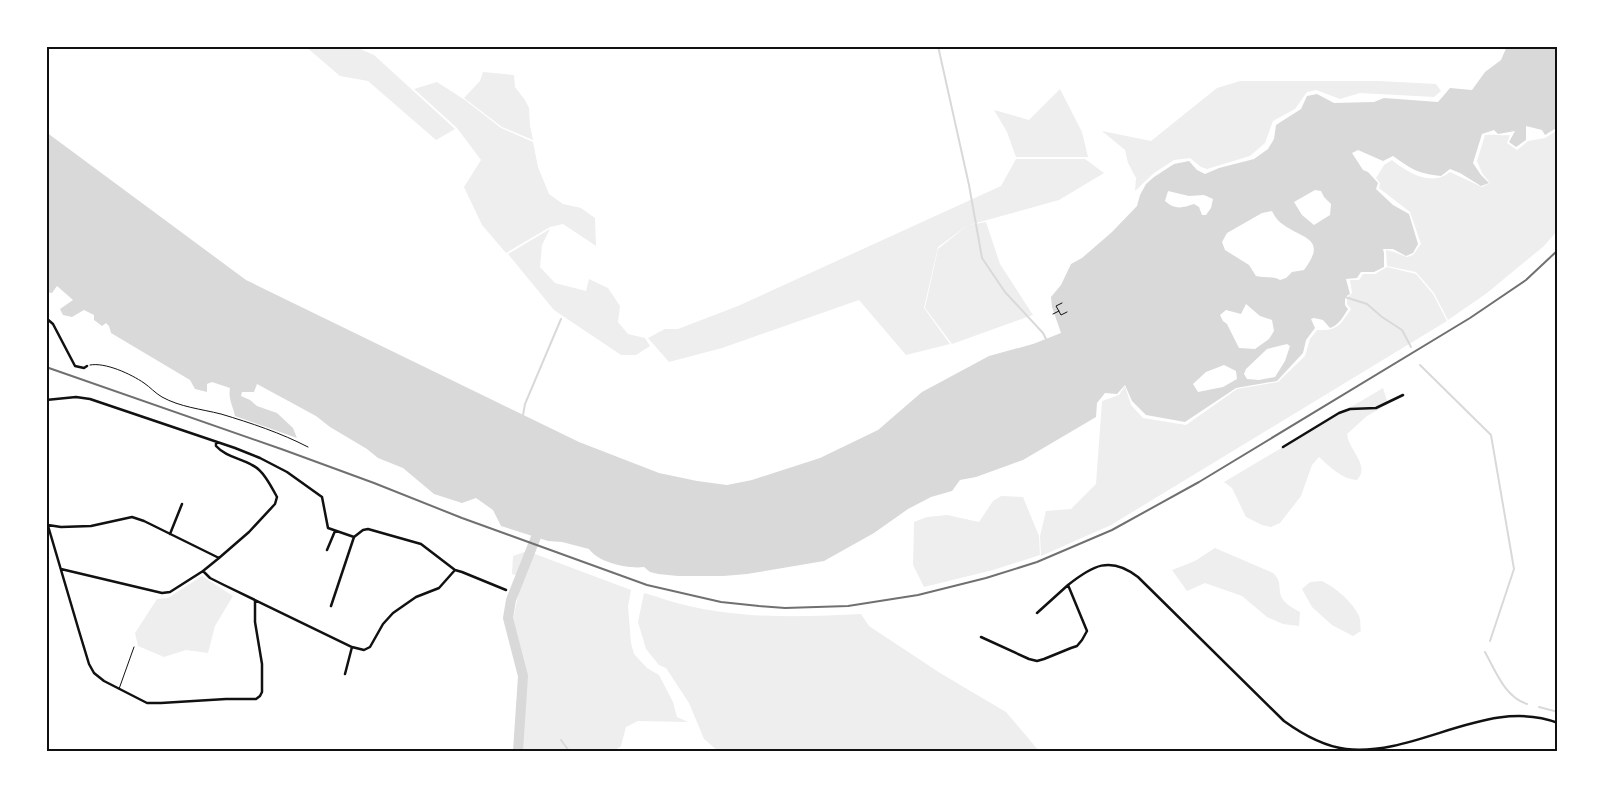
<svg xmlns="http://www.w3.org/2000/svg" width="1604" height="797" viewBox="0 0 1604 797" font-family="Bitter,serif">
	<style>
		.green { fill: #eee }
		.water { fill: #d9d9d9; fill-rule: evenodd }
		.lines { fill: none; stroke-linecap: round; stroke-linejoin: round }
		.stream { stroke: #d9d9d9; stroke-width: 2 }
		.river { stroke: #d9d9d9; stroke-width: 10 }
		.path { stroke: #111; stroke-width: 1 }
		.service { stroke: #111; stroke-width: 1 }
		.minor { stroke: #111; stroke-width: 2.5 }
		.rail { stroke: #707070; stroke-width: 2 }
		.neatline { fill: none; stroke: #111; stroke-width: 2 }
	</style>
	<rect width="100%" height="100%" fill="#fff"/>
	<!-- green -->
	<path class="green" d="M305,46H353L374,55L455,129L436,140L368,81L340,76Z
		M483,72L514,75L515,87L525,100L529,108L530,126L533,140L502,127L464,98L480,81Z
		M1240,81H1379L1436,84L1441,91L1434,97L1360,93L1340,99L1316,90L1307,92L1295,109L1273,121L1265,143L1250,156L1207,169L1201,167L1190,158L1174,160L1154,173L1135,191L1136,178L1128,163L1125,150L1102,131L1151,141L1217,88Z
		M437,82L465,100L501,128L533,142L538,167L549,194L563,204L581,208L595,218L596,246L563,224L550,227L506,253L482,225L464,187L481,160L457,128L414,89Z
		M1060,89L1082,132L1088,157H1016L1007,132L994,110L1029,120Z
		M1558,130V230L1544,246L1487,293L1448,320L1434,293L1416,272L1387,266L1386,250L1394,252L1407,257L1413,255L1421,244L1410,212L1379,188L1380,183L1376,178L1384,165L1392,160C1408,173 1431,187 1450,172L1482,187L1490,183L1482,173L1477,161L1485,135C1494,134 1501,136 1510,135L1507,143L1517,150L1528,141L1545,138Z
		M1016,159H1085L1104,173L1059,200L969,225L986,222L1000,264L1033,315L952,344L925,308L938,249L968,225L938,247L924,308L950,344L906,355L859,300L722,348L669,362L648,338L665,329H678L738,306L1001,186Z
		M550,229L542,245L540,267L555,283L586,291L589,279L608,288L620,306L618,322L628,334L645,338L650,346L636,355H621L554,310L508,254Z
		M1387,267L1416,274L1433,294L1447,321L1111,525L1041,556L1040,536L1046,511L1071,509L1096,484L1102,401L1119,395L1125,386L1131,405L1143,418L1186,425L1237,389L1278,382L1305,356L1310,339L1317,330C1338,331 1340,325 1351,309L1347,304V298L1352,293L1350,280H1359L1363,274H1375Z
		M1383,388L1388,404L1367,416L1347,434C1348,450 1371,465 1357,480C1342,479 1330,467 1319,457L1312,465L1301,496L1280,523L1271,527L1262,525L1246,517L1232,488L1224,482Z
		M1001,496L1023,497L1039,536L1040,555L993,570L924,587L913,565L914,522L927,517L947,515L979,522L993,501Z
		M1215,548L1273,573C1282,582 1278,585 1281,596C1284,604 1293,608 1300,612L1299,626L1283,624L1267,617L1242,596L1205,583L1187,591L1172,570L1195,561Z
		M527,551L631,590L628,606L631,643L634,654L647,668L659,675L673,702L677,717L688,722L638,721L626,727L621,746L614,751H521L526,677L524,662L512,624L522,577L512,574L513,556Z
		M202,576L233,596L215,626L208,653L186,650L164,657L138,646L135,633L157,599L168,598Z
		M1322,581C1336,588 1352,601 1359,616C1361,620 1360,627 1361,631L1353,636L1332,625L1312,607L1302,589L1310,582Z
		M644,593C659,597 674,603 689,606C745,619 804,617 861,614L869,626L940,673L1006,712L1039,751H718L704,739L689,703L666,668L659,665L646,649L638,622Z"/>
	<!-- water -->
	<path class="water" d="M1507,46H1558V127L1545,135L1542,130L1526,126V140L1516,147L1509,142L1515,131L1498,134L1494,130L1482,134L1473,163L1481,175L1489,183L1481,186L1460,173L1450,169L1441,176C1419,174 1411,169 1393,156L1383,161L1358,150L1352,153L1363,170L1368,172L1378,183L1376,189L1393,205L1409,214L1418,244L1413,253L1406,256L1393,249H1383L1384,253V267L1374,272H1361L1357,278L1346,279L1350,294L1345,297V305L1348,309C1343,317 1339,325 1330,328L1323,320L1314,318L1311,319L1315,328L1306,340L1303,353L1277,381L1236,388L1185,422L1146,415L1132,401L1125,385L1117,394L1105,393L1097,403L1096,417L1023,460L976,477L960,480L952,491L931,497L908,509L874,533L824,561L747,574L723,576H678L658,574L650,572L644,567C628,569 599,563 589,549L562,542L548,541L501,526L493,510L476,498L462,503L434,494L403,468L378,458L367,449L330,427L316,416L257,384L254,392H242L241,396L250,400L257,406L277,413L293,428L297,438L235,416C233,406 228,399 230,388L212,382L207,384V392L195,389L190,380L111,333L109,326L106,323L102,326L94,320V315L84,310L72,317L63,315L60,309L73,300L57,286L52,293L46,292V287L49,284L46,277V132L246,280L579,442L659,473L697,481L727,485L752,480L820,458L878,430L922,392L989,356L1033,344L1061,333L1052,307L1051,297L1061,285L1071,264L1082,258L1112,232L1137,206L1140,195L1146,184L1154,177L1174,164L1189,161L1197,170L1205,174L1219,168L1254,159L1268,149L1274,139L1276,125L1301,109L1307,96L1317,94L1334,103L1374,102L1384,98L1438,102L1450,88L1472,90L1485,72L1501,60ZM1315,190L1321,191L1324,197L1331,204L1330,215L1314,225L1302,215L1294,202ZM1168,191L1189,196L1204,195L1213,199L1211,208L1206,215H1202L1199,207L1194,204C1182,208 1175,210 1165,201ZM1272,211C1274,215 1277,220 1281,223C1301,239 1329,237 1304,270L1292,272L1286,278L1280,280C1273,276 1264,278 1256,276L1249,265L1225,250L1222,242L1227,233L1262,213ZM1246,304L1260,316L1272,320L1274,331L1269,339L1255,349L1239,348L1227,324L1223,321L1220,315L1226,310L1241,314ZM1287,344L1290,346L1285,361L1275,377L1259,380L1247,379L1244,374L1246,369L1267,349ZM1224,365L1236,371L1237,379L1223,387L1198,392L1193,384L1206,372Z"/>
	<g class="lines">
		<!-- stream -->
		<path class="stream" d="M938,46L969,185L982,258L1005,292L1043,333L1046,339
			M1345,297L1367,304L1382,317L1402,330L1411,347
			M1420,365L1491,435L1514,569L1490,641
			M523,415L525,404L561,319
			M1485,652C1496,672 1505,697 1527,704
			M1539,707L1558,712
			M561,740L569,751"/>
		<!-- river -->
		<path class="river" d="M518,751L523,676L508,618L511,600L536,537"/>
		<!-- path -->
		<path class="path" d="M1062,303L1056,306L1061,315L1067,312
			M1053,314L1059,311
			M90,365C105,362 131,374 144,383C150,387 155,393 162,397C180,407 201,409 221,414C251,423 281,433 308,447"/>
		<!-- service -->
		<path class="service" d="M119,689L134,647"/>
		<!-- minor -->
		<path class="minor" d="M46,318L53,324L75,366L84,368L87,366
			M46,400L76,397L90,399L235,448L260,458L287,472L322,497L328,528L354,537
			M1283,447L1339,413L1350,409L1376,408L1403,395
			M46,519L79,631L89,664L94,673L104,681L147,703H161L226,699H256L260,696L262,692V664L255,622V601
			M48,525L61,527L91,526L132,517L144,521L219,558
			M170,534L182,504
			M354,537L363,530L368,529L421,544L455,570L462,572L506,590
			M327,550L335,531
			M61,569L162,593L170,592L203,571L219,558L249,532L275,504L277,497C271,486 263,470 252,465C240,458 226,457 216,446V442
			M203,571L210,578L224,585L352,647L364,650L370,647L383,624L393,613L416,597L439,588L455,570
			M1068,585C1092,566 1110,555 1138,577L1284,721C1302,734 1322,746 1346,749C1417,757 1488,696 1558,723
			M331,606L354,537
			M981,637L1029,659L1037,661L1044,659L1071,648L1077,646L1082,640L1087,631L1068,585L1037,613
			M345,674L352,647"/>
		<!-- rail -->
		<path class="rail" d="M46,367L284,450L374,483L462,518L647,585L721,602L759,606L785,608L848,606L918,595L986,578L1037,562L1112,530L1199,482L1470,318L1526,280L1558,250"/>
	</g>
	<!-- border -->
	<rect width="1604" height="797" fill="none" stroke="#ffffff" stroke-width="95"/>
	<rect x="48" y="48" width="1508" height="702" class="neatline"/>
</svg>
